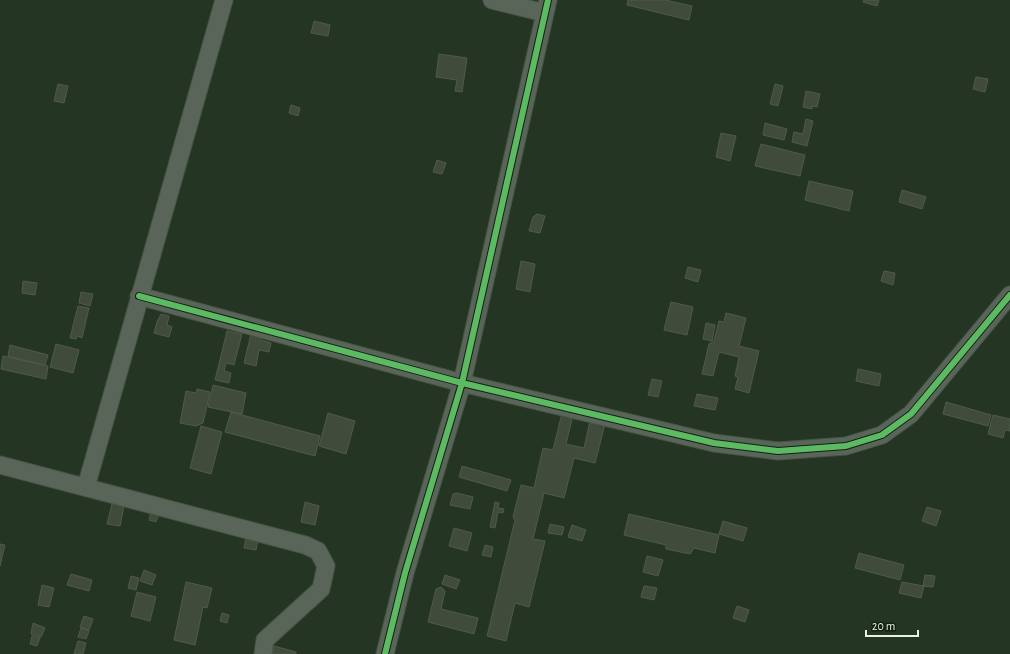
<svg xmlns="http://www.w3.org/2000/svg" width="1010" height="654" viewBox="0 0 1010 654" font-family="'Alegreya Sans',sans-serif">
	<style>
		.building { fill: #414b3b; stroke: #505a4a }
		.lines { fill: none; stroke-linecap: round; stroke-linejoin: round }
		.minor-casing { stroke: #455444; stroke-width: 19 }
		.minor { stroke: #596558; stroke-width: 17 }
		.cycleway-casing { stroke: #132012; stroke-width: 8 }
		.cycleway { stroke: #5cba63; stroke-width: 6 }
	</style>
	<rect width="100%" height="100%" fill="#253524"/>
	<!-- building -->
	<path class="building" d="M628,0H665L692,6L689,20L627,5Z
		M864,0H879L877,6L863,2Z
		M314,21L330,25L328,36L311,33Z
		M439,54L467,58L462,92L455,91L457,80L436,77Z
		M976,77L988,79L985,92L973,89Z
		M58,84L68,86L64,103L54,101Z
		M775,84L783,86L778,106L770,104Z
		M806,91L820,94L817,107L812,106V109L803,107Z
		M291,105L300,108L298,116L289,113Z
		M806,119L813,121L807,146L792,142L794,132L803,134Z
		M765,123L787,129L784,140L763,135Z
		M721,133L736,136L730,161L716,157Z
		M761,144L805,155L800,176L755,166Z
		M437,160L446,163L442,174L433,172Z
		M809,181L853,191L849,211L805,200Z
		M902,190L926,197L922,209L899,202Z
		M537,214L545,216L540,233L529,231L533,217Z
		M521,261L535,264L530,292L516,289Z
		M688,267L701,270L698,282L685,278Z
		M884,271L895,273L893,285L881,281Z
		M23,281L37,283L35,295L22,293Z
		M81,292L93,294L90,306L79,303Z
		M671,302L693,307L687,335L664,330Z
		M78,306L89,308L82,338L77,336L76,339L70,338Z
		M726,313L746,318L739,346L759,351L749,393L735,389L738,377L735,376L739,357L719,352L713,376L702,374L709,344L714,341L719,321L724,322Z
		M161,314L169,316L167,325L172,327L169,337L154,333L157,322Z
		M706,323L715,325L712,341L703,339Z
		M227,331L242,334L234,365L226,363L224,371L231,373L229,383L215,380Z
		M251,334L260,336L261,340L271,343L269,352L259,350L256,366L244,363Z
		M56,344L79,350L73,373L50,367Z
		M10,345L48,355L45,365L8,356Z
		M3,356L48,366L46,379L1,369Z
		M858,369L881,374L879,386L856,381Z
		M652,379L662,381L658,397L648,395Z
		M213,385L246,393L242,414L208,407Z
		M197,389L210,392L203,423L196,426L180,423L186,391L196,393Z
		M697,394L718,398L715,410L694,406Z
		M946,402L991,415L988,426L943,414Z
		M231,412L320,436L315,456L225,432Z
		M328,413L355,421L346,454L319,446Z
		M562,413L573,415L566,444L584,448L590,421L605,424L595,463L574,458L564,498L544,493L533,539L545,541L529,607L515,603L506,641L487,636L515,520L513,517L521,485L534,488L543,448L553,450Z
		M993,415L1010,419V431L1005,430L1003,438L988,434Z
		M201,426L222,432L211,474L190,468Z
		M462,466L511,480L507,491L459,477Z
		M457,493L473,497L470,509L450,505L453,494Z
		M305,502L319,506L315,525L301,522Z
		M495,502L499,503L498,508L504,509L503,513L498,512L495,528L490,527Z
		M112,504L124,506L120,526L107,524Z
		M927,507L941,511L936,526L922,521Z
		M151,512L159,514L156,522L149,520Z
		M629,514L719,535L715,553L694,548L690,554L666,549V545L624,535Z
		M723,521L747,528L743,541L719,534Z
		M550,524L564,527L562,535L548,533Z
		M572,525L586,530L582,541L568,537Z
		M454,528L472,533L467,551L449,546Z
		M246,537L258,539L256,550L244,548Z
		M0,544L5,545L0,566Z
		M485,545L493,547L491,557L482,555Z
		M859,553L904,565L900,580L855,568Z
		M647,556L663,560L658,576L643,572Z
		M144,570L156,575L152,585L140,581Z
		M71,574L92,580L89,591L67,585Z
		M445,575L460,580L456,589L442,584Z
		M925,575L935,576L933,587L923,586Z
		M131,576L139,578L136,590L128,588Z
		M186,582L212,588L207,608L203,607L195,645L174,640Z
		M902,582L924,586L921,598L899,593Z
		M42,585L54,588L49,607L38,605Z
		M644,586L657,588L654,600L641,597Z
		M441,587L445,591L441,609L478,618L474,634L428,622L436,589Z
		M137,592L156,597L150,621L131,616Z
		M737,606L749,610L745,622L733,618Z
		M222,613L229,615L227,623L220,621Z
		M84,616L93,619L89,630L80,627Z
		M33,623L45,628L41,637L31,634Z
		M81,628L89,631L86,639L78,637Z
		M32,636L40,638L37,646L30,644Z
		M78,641L86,643L83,654H74Z
		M274,646L296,652V654H272Z"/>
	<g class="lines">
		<defs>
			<path id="minor" d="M492,0L545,13
				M139,296L462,383L714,443L778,451L846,446L882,435L911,414L1010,295
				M0,465L305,545L318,551L326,566L321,589L265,640L263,654
				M86,487L224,0
				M385,654L405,573L462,383L548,0"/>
		</defs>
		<!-- minor casing -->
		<use href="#minor" class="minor-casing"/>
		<!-- minor -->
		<use href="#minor" class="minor"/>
		<defs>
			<path id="cycleway" d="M139,296L462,383L714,443L778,451L846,446L882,435L911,414L1010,295
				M385,654L405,573L462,383L548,0"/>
		</defs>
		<!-- cycleway casing -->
		<use href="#cycleway" class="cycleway-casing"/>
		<!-- cycleway -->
		<use href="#cycleway" class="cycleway"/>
	</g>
	<!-- scale -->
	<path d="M866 630v6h52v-6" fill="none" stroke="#e3f5e1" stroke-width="2"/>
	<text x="872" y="630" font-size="12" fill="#e3f5e1" stroke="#132012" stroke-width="3" paint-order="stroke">20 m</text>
</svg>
